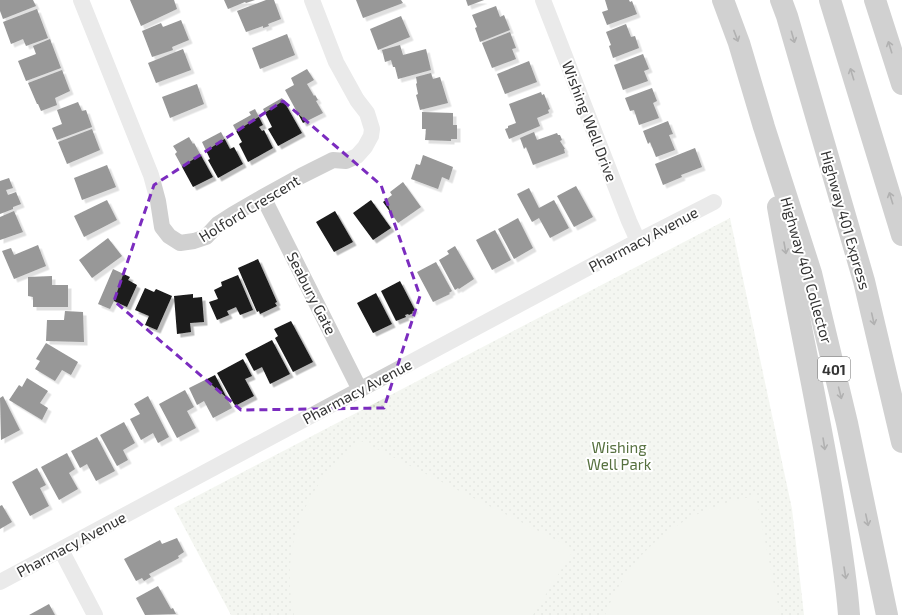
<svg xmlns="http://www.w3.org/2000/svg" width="902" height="615" viewBox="0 0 902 615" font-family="'Exo 2',sans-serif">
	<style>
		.grass { fill: url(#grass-dots) }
		.pitch { fill: #e6ecdf }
		.building { fill: #1a1a1a; filter: url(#shadow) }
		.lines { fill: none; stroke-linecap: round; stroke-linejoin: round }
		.street { stroke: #d0d0d0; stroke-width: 16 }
		.highway { stroke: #9a9a9a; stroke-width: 22 }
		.oneway { stroke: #525252 }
		.marked { fill: none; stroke: #7b2cbf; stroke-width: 3; stroke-dasharray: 8 5; stroke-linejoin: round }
		.labels { text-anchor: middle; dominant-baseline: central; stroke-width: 4; stroke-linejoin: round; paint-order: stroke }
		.shield { fill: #fff; stroke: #707070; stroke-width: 1 }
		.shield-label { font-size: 14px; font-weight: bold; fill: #333 }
		.street-label { font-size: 15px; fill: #333; stroke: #fff }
		.park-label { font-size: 15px; fill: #56703f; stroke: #fff }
	</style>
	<defs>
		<pattern id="grass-dots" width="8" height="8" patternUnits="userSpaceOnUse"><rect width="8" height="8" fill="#e6ecdf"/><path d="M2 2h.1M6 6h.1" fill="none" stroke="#c6cbc0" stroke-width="1.8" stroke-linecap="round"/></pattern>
		<filter id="shadow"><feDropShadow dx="3.5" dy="3.5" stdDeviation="0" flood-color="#0004"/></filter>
	</defs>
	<rect width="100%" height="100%" fill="#fff"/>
	<!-- grass -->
	<path class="grass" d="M730,218L792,509L804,615H231L174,508Z"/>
	<!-- pitch -->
	<path class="pitch" d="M361,441L570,547L571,554L533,615H294C283,569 293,518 322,480C333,465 347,453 361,441Z
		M756,496L780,615H605C631,548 687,507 756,496Z"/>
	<!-- building -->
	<path class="building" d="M0,0H33L36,6L3,19L0,11Z
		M130,0H174L177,9L141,26Z
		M224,0H255L246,3L245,2L228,9Z
		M266,0H274L281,19L268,24L269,26L263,28V26L246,32L237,11Z
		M356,0H401L403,3L363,18Z
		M466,0H484L468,6Z
		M605,0H629L630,2L632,1L637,14L607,25L602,12L608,10Z
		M496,6L500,17L504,15L510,30L480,42L475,28L477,27L472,15Z
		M37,9L48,38L26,46L23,39L11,44L3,22Z
		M401,16L410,37L378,50L370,29Z
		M181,20L189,40L172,47L173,50L152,57L142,31L161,23L163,27Z
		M626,24L631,37L635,36L639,48L613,58L609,46L611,45L606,32Z
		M510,32L516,48L512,49L516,59L492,68L482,43Z
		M287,34L295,55L260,69L252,48Z
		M50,39L61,68L26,81L18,61L36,54L33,46Z
		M400,45L403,55L426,49L431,70L398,79L395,67H393L391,60L385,62L382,50Z
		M183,49L191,70L156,83L148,63Z
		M643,54L649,69L644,71L648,81L623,90L614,65Z
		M529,61L537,82L505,94L497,74Z
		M307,69L314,80L307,84L314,96L315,95L318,100L316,101L323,113L303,123L285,90L294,85L291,78Z
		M62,70L70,91L55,98L57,105L41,111L38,104H37L28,83Z
		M431,73L433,79L440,77L448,103L420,110L416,95L418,94L416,84L417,83L416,77Z
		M197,84L204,104L170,118L162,97Z
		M652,88L657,101L653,103L659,118L639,125L634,110L630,111L625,98Z
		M541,92L542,95L544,94L550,109L548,110L549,113L537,118L540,126L509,139L505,129L508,128V126L516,123L509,104Z
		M282,98L302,133L278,146L268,129L272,127L263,109Z
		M78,102L82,111L86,110L92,127L57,140L52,128L62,124L57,110Z
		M255,109L263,125L259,127L262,131L264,130L273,148L248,162L239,144L242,142L233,125L251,115L249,112Z
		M422,112L453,113V125H457V139H451V141L425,140L426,129H422Z
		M668,121L673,134L669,135L675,150L656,157L650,142L648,144L643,131Z
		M92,129L100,150L67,164L58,142Z
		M221,132L230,149L234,147L243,164L218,178L208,160L210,159L202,142Z
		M534,132L537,140L557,133L558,135H560L562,140L560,141L565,149H564L565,153L533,165L526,147L524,149L520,138Z
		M189,137L193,144L194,143L213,177L193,187L175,154L177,152L173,146Z
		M695,148L702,167L681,175L682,177L663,185L655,164Z
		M423,155L453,167L449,180L442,177L438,189L411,179L416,164L420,165Z
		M107,165L116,187L82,200L74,178Z
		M9,178L13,188L6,190L8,195L16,192L21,204L13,207V209L0,214V181Z
		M403,182L421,207L398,223L383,202L392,195L390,192Z
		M576,186L593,217L574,227L557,196Z
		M529,188L539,208L554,200L569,228L550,238L539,218L532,222L517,194Z
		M107,200L117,220L84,237L74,216Z
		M371,200L391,228L373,240L353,213Z
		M14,211L23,232L0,240V217Z
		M335,211L353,242L334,252L316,222Z
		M518,218L533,248L514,259L498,229Z
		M495,230L511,260L492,270L476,240Z
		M108,238L122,256L92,278L79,260Z
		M38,245L46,266L14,279L2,251L11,248L14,255Z
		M455,246L474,279L459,289L458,288L455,290L439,260L449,254L447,251Z
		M258,259L277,302L275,303L277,306L260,314L259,311L257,312L238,268Z
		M436,262L452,291L449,293L450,294L433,302L417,272Z
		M113,269L130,277L128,280L137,285L127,307L114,301L110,309L98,304Z
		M238,275L253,310L240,315L236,307L227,311L229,315L217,320L209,302L218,299L214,290L222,286L221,282Z
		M52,276V285H68V307H33V297L28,296V277Z
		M400,281L415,310L412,312L413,313L409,315L408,314L405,315L406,317L396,321L381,291Z
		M145,288L154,292L156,289L172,296L157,330L145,325L149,316L135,310Z
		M376,293L392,324L373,333L357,303Z
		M193,294V298L202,297L204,322L190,323L191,332L177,334L174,296Z
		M65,311L83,312L84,342L46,341L47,320H64Z
		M291,321L313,362L293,372L275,338L278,336L274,329Z
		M272,340L290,374L270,384L262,367L254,371L245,354Z
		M46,343L78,362L71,375L62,370L55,381L35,369L40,361L36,359Z
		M243,359L252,376L245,379L254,396L235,406L217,373Z
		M215,375L232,408L213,418L204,401L197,405L189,388Z
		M27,378L48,391L40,403L48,408L42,420L9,400L19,385L22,387Z
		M185,390L194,407L187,411L196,428L177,438L159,404Z
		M3,396L20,430L1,440L0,398Z
		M148,396L169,437L158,443L153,433L141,440L130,419L140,414L134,404Z
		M124,422L135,443L123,450L128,460L117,466L100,435Z
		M97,437L115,471L96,481L87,464L80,468L71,451Z
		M67,453L75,469L69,473L78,489L59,500L41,467Z
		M37,468L46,485L40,488L49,506L30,516L12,482Z
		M2,505L12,522L0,529V506Z
		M177,538L184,552L178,556L179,558L149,574L151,577L144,581L142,578L136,581L124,559L160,540L162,544Z
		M158,586L171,609L173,608L176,614L145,615L136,598Z
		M49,604L55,615H29Z"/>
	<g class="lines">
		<!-- street -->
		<path class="street" d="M81,0L151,175L158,201L162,227L169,236L180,243L194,241L206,237L218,224L232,215L263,197L301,176L333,160L346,161L357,156L365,147L371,136L372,129L367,113L357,100L336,62L312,0
			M543,0L629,221L638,241
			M263,197L360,390
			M61,550L95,615
			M0,582L638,241L714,202"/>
		<!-- highway -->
		<path class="highway" d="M723,0L739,43L764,127L811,273L847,423L887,615
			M781,0L787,16L864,281L902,442
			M830,0L902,235
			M875,0L902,84
			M778,207C795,302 816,397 832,492C839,533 846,574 849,615"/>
	</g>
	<!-- one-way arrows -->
	<defs><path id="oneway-shaft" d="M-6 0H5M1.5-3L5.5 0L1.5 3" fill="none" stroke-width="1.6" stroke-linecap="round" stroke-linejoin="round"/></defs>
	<g class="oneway">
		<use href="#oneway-shaft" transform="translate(736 36) rotate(69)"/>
		<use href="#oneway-shaft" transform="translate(793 37) rotate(74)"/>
		<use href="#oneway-shaft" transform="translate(890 47) rotate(-107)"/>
		<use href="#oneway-shaft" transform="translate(852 74) rotate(-107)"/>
		<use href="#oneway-shaft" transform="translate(891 198) rotate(-107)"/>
		<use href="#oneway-shaft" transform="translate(785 248) rotate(80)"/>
		<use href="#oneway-shaft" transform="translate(873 319) rotate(77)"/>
		<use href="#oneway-shaft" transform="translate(840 393) rotate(76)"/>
		<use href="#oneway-shaft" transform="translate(824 444) rotate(81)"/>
		<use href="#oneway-shaft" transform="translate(867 520) rotate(78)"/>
		<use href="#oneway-shaft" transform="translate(845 573) rotate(81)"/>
	</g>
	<!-- marked area -->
	<path d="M0 0H902V615H0ZM283,101L381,185L420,296L384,408L241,410L114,301L154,185Z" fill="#fff" fill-opacity=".55" fill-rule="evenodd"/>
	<path class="marked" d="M283,101L381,185L420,296L384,408L241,410L114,301L154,185Z"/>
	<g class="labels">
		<!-- shield labels -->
		<rect class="shield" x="818" y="357" width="32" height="24" rx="3"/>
		<g class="shield-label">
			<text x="834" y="369">401</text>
		</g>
		<!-- street labels -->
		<g class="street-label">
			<text transform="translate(590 121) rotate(69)">Wishing Well Drive</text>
			<text transform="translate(249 208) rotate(-31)">Holford Crescent</text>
			<text transform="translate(846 220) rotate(74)">Highway 401 Express</text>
			<text transform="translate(643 239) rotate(-28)">Pharmacy Avenue</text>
			<text transform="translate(807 270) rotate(74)">Highway 401 Collector</text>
			<text transform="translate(312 293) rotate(63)">Seabury Gate</text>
			<text transform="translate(357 391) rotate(-28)">Pharmacy Avenue</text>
			<text transform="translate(71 544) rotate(-28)">Pharmacy Avenue</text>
		</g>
		<!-- park labels -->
		<g class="park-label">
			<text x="619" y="447">Wishing<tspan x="619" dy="17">Well Park</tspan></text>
		</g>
	</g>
</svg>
